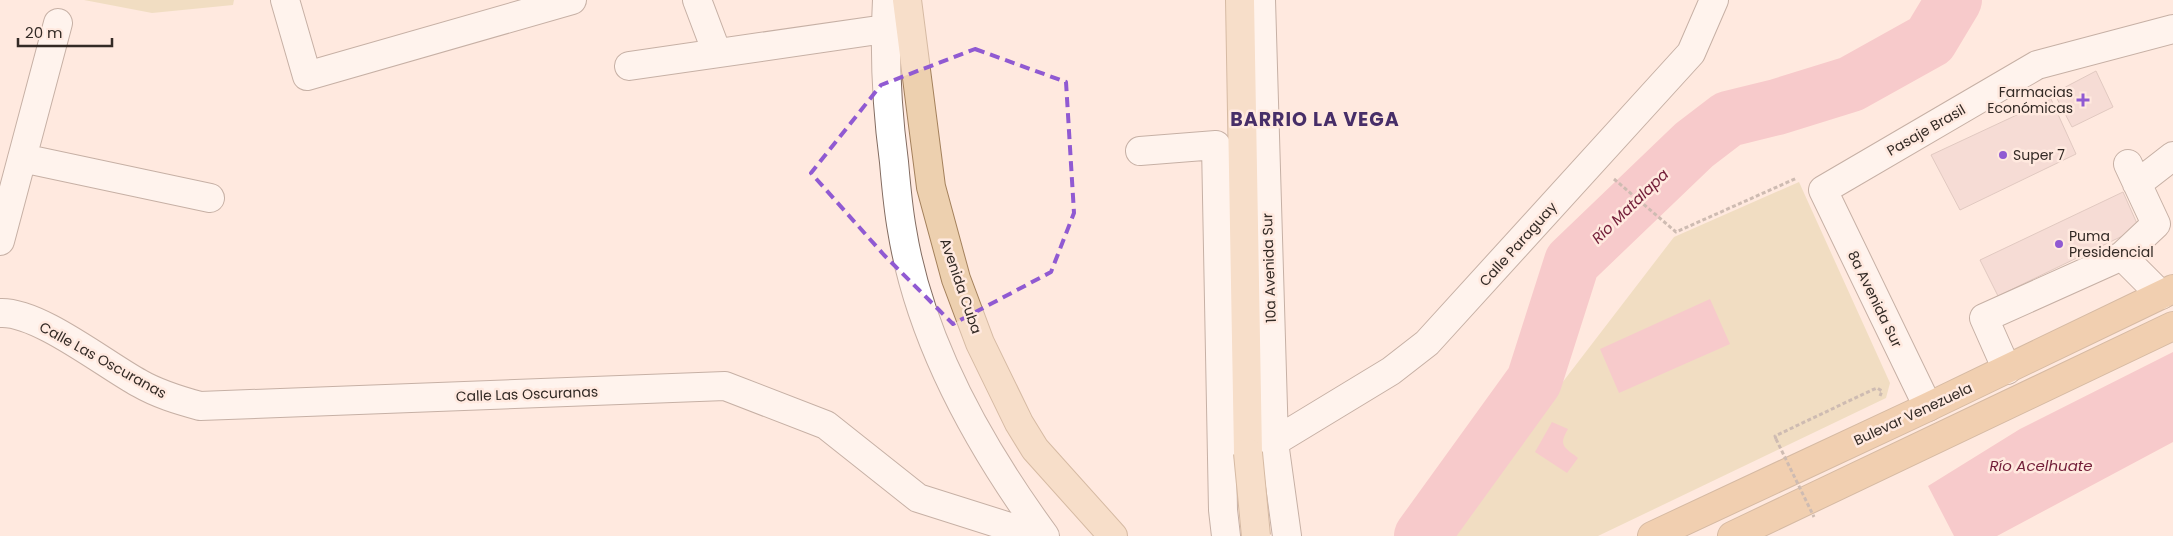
<svg xmlns="http://www.w3.org/2000/svg" width="2173" height="536" viewBox="0 0 2173 536" font-family="Poppins,sans-serif">
	<style>
		.green { fill: #dfcfa1 }
		.water { fill: #eea4b3 }
		.lines { fill: none; stroke-linecap: round; stroke-linejoin: round }
		.river { stroke: #eea4b3; stroke-width: 56 }
		.building { fill: #eacdc9; stroke: #bda19d }
		.minor-casing { stroke: #826b60; stroke-width: 30 }
		.major-casing { stroke: #a4815c; stroke-width: 30 }
		.highway-casing { stroke: #a4815c; stroke-width: 30 }
		.path { stroke: #93847c; stroke-width: 3; stroke-dasharray: 4 2.5; stroke-linecap: butt }
		.minor { stroke: #fff; stroke-width: 28 }
		.major { stroke: #edd0af; stroke-width: 28 }
		.highway { stroke: #e1b079; stroke-width: 28 }
		.major-bridge-casing { stroke: #a4815c; stroke-width: 30; stroke-linecap: butt }
		.path-bridge { stroke: #93847c; stroke-width: 3; stroke-dasharray: 4 2.5; stroke-linecap: butt }
		.major-bridge { stroke: #edd0af; stroke-width: 28 }
		.marked { fill: none; stroke: #905ad2; stroke-width: 4; stroke-dasharray: 10 6; stroke-linejoin: round }
		.poi-dot { fill: #905ad2; stroke: #ffe9df; stroke-width: 2 }
		.labels { text-anchor: middle; dominant-baseline: central; stroke-width: 5; stroke-linejoin: round; paint-order: stroke }
		.poi-label { font-size: 14px; fill: #332a25; stroke: #ffe9df; text-anchor: start }
		.street-label { font-size: 14px; fill: #332a25; stroke: #ffe9df }
		.water-label { font-size: 15px; font-style: italic; fill: #721d38; stroke: #ffe9df }
		.district-label { font-size: 19px; font-weight: bold; letter-spacing: 1px; fill: #472e68; stroke: #ffe9df }
	</style>
	<rect width="100%" height="100%" fill="#ffe9df"/>
	<!-- green -->
	<path class="green" d="M84,0H234L233,5L152,13Z
		M1799,182L1890,383L1886,398L1598,536H1454L1522,435L1674,237Z"/>
	<!-- water -->
	<path class="water" d="M1710,299L1730,344L1619,393L1600,349Z
		M2173,352V442L1997,536H1954L1928,486L2020,429Z
		M1552,422L1568,429C1558,446 1564,447 1578,458L1567,473L1535,452Z"/>
	<g class="lines">
		<!-- river -->
		<path class="river" d="M1422,536L1534,381L1572,262L1694,145L1728,119L1777,107L1851,84L1930,40L1954,0"/>
	</g>
	<!-- building -->
	<path class="building" d="M2096,71L2113,107L2072,127L2054,93Z
		M2051,99L2076,154L1960,210L1931,155Z
		M2123,192L2139,228L1998,296L1980,260Z"/>
	<g class="lines">
		<defs>
			<path id="minor" d="M285,0L307,76L572,0
				M697,0L717,53
				M887,0C884,54 887,109 894,162C896,185 898,208 902,230C920,341 979,446 1045,536
				M1261,0L1274,442L1287,536
				M629,66L885,29
				M1140,151L1216,145L1223,510L1226,536
				M22,158L210,198
				M2137,184L2173,156
				M0,241L58,23
				M2122,256L2161,295
				M0,313C38,311 104,364 139,383C158,394 178,400 200,406L725,386L826,425L918,498L1038,536
				M2007,370L1984,318L2122,256L2156,224L2128,164
				M1928,407L1823,190L2037,65L2173,29
				M1274,442L1391,371L1427,343L1691,53L1714,0"/>
			<path id="major" d="M907,0L931,187L956,279L980,343L1019,423L1035,449L1113,536
				M1240,0L1248,453"/>
			<path id="highway" d="M1652,536L1928,407L2173,289
				M1732,536L2173,326"/>
		</defs>
		<!-- minor casing -->
		<use href="#minor" class="minor-casing"/>
		<!-- major casing -->
		<use href="#major" class="major-casing"/>
		<!-- highway casing -->
		<use href="#highway" class="highway-casing"/>
		<!-- path -->
		<path class="path" d="M1614,179L1676,232L1797,178
			M1776,439L1775,436L1872,390L1877,388L1882,391L1880,396"/>
		<!-- minor -->
		<use href="#minor" class="minor"/>
		<!-- major -->
		<use href="#major" class="major"/>
		<!-- highway -->
		<use href="#highway" class="highway"/>
		<defs>
			<path id="major-bridge" d="M1248,453L1256,536"/>
		</defs>
		<!-- major-bridge casing -->
		<use href="#major-bridge" class="major-bridge-casing"/>
		<!-- path-bridge -->
		<path class="path-bridge" d="M1776,439L1814,517"/>
		<!-- major-bridge -->
		<use href="#major-bridge" class="major-bridge"/>
	</g>
	<!-- marked area -->
	<path d="M0 0H2173V536H0ZM975,49L1066,82L1074,213L1051,272L953,324L884,255L811,173L881,85Z" fill="#ffe9df" fill-opacity=".55" fill-rule="evenodd"/>
	<path class="marked" d="M975,49L1066,82L1074,213L1051,272L953,324L884,255L811,173L881,85Z"/>
	<!-- markers -->
	<g class="poi-dot">
		<path d="M2080.5 92.5h5v5h5v5h-5v5h-5v-5h-5v-5h5z"/>
		<circle cx="2003" cy="155" r="5"/>
		<circle cx="2059" cy="244" r="5"/>
	</g>
	<g class="labels">
		<!-- poi labels -->
		<g class="poi-label">
			<text x="2073" y="92" text-anchor="end">Farmacias<tspan x="2073" dy="16">Económicas</tspan></text>
			<text x="2013" y="155">Super 7</text>
			<text x="2069" y="236">Puma<tspan x="2069" dy="16">Presidencial</tspan></text>
		</g>
		<!-- street labels -->
		<g class="street-label">
			<text transform="translate(1926 130) rotate(-30)">Pasaje Brasil</text>
			<text transform="translate(1518 244) rotate(-48)">Calle Paraguay</text>
			<text transform="translate(1269 268) rotate(-92)">10a Avenida Sur</text>
			<text transform="translate(961 286) rotate(71)">Avenida Cuba</text>
			<text transform="translate(1875 299) rotate(64)">8a Avenida Sur</text>
			<text transform="translate(103 360) rotate(29)">Calle Las Oscuranas</text>
			<text transform="translate(527 394) rotate(-2)">Calle Las Oscuranas</text>
			<text transform="translate(1913 414) rotate(-25)">Bulevar Venezuela</text>
		</g>
		<!-- water labels -->
		<g class="water-label">
			<text transform="translate(1630 206) rotate(-44)">Río Matalapa</text>
			<text x="2041" y="465">Río Acelhuate</text>
		</g>
		<!-- district labels -->
		<g class="district-label">
			<text x="1315" y="119">BARRIO LA VEGA</text>
		</g>
	</g>
	<!-- scale -->
	<path d="M18 38v8h94v-8" fill="none" stroke="#332a25" stroke-width="2.5"/>
	<text x="25" y="38" font-size="15" fill="#332a25" stroke="#ffe9df" stroke-width="4" paint-order="stroke">20 m</text>
</svg>
